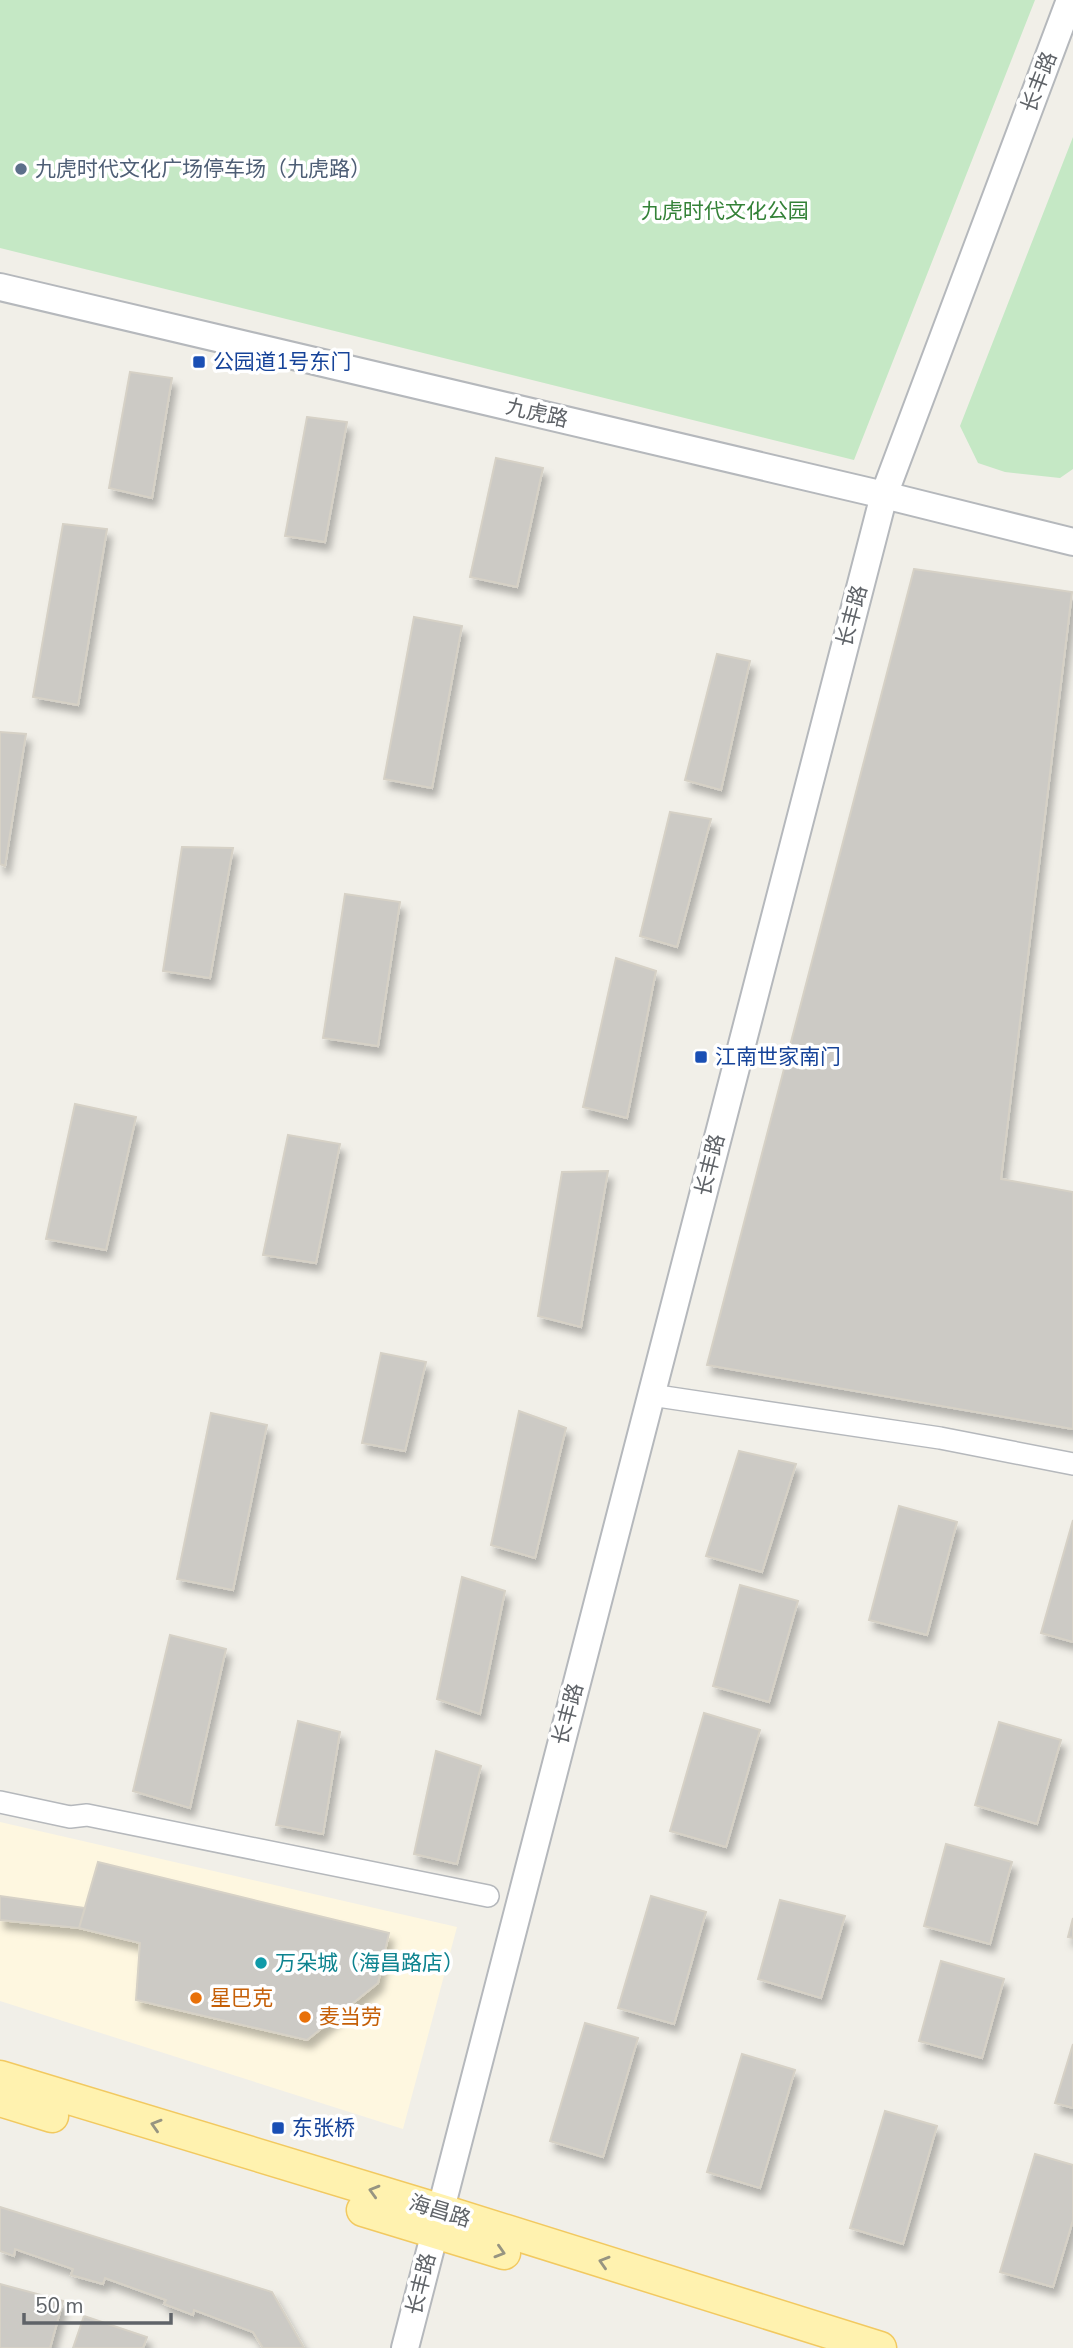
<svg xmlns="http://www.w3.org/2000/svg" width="1073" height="2348" viewBox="0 0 1073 2348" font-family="'Nunito Sans','Noto Sans SC',sans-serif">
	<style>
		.commercial { fill: #fef7e0 }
		.green { fill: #c5e8c5 }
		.building { fill: #cccac5; stroke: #d6d1c6; stroke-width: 2; filter: url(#shadow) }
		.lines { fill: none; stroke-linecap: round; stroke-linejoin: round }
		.minor-casing { stroke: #b5b8bc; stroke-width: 24 }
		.tertiary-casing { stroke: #b5b8bc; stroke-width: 30 }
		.primary-casing { stroke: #f2c960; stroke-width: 35 }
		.minor { stroke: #fff; stroke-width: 21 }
		.tertiary { stroke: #fff; stroke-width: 26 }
		.primary { stroke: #fff2af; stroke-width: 32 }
		.oneway { stroke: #979581 }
		.service-dot { fill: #5c6f8a; stroke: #fff; stroke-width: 2.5 }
		.transit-dot { fill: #1a4fb4; stroke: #fff; stroke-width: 2.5 }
		.culture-dot { fill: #0f9aa8; stroke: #fff; stroke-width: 2.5 }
		.food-dot { fill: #e8710a; stroke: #fff; stroke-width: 2.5 }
		.labels { text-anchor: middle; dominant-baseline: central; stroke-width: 7; stroke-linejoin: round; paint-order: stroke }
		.street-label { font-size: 21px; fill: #5f6368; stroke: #fff }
		.service-label { font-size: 21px; fill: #4e5e75; stroke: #fff; text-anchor: start }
		.park-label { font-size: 21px; fill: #348238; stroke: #fff }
		.transit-label { font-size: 21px; fill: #164399; stroke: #fff; text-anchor: start }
		.culture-label { font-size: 21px; fill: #0d838f; stroke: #fff; text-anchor: start }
		.food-label { font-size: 21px; fill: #c56008; stroke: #fff; text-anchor: start }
	</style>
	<defs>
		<filter id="shadow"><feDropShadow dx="4.5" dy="8" stdDeviation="3.5" flood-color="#0004"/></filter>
	</defs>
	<rect width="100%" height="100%" fill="#f1efe8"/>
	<!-- commercial -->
	<path class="commercial" d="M0,1822L457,1927L403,2129L0,2001Z"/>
	<!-- green -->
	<path class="green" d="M0,0H1035L854,460L0,248Z
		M1073,137V469L1060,478L1005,472L978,463L960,426Z"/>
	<!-- building -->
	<path class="building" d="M130,372L172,378L152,498L109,488Z
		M307,417L347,422L325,542L285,536Z
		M496,458L543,468L517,587L470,577Z
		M63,524L107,529L78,705L33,697Z
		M914,569L1072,592L1001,1179L1073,1192V1429L707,1365Z
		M414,617L462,626L432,788L384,779Z
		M717,654L750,661L721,790L685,780Z
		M0,732L26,734L5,866L0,864Z
		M670,812L711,819L677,947L640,936Z
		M182,847L233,848L210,978L163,971Z
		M345,894L400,902L378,1046L323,1038Z
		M616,958L656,971L627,1118L583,1107Z
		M75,1104L136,1117L106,1250L46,1239Z
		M288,1135L340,1144L316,1263L263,1255Z
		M608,1171L581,1327L538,1316L562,1172Z
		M381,1353L426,1362L405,1451L362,1443Z
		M519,1411L566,1428L535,1558L491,1545Z
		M211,1413L267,1425L233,1590L177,1579Z
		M739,1451L796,1464L762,1572L706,1556Z
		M899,1506L957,1522L927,1635L869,1620Z
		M1073,1520V1642L1041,1633Z
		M462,1577L505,1591L480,1714L437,1699Z
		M740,1585L798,1601L769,1702L713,1686Z
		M170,1635L226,1649L190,1808L133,1791Z
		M704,1713L760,1730L726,1847L670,1831Z
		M298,1721L340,1732L323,1834L276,1825Z
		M999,1722L1061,1740L1037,1824L975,1805Z
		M436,1751L481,1766L457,1864L414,1854Z
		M946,1844L1012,1862L990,1944L924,1926Z
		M98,1862L389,1933L378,1983L307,2040L136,2000L140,1943L79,1928Z
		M0,1896L85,1908L79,1928L0,1920Z
		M651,1896L706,1912L674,2024L618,2008Z
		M780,1900L845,1916L821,1998L758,1979Z
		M1073,1918V1938L1068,1937Z
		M941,1961L1004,1979L982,2058L919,2041Z
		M585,2023L638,2038L603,2157L550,2141Z
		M1073,2044V2108L1055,2103Z
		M742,2054L795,2070L760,2188L707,2172Z
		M885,2111L937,2126L903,2244L850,2228Z
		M1035,2154L1073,2165V2220L1053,2287L1000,2272Z
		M0,2207L272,2292L304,2348H263L253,2332L194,2310L193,2315L164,2304L166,2300L105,2278L103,2284L71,2275L73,2269L15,2249L14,2256L0,2251Z
		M0,2284L63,2301L50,2348H0Z
		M84,2316L147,2337L143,2348H73Z"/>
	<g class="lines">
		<defs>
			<path id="minor" d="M651,1395L940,1438L1073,1464
				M0,1802L70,1817L87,1815L488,1896"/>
			<path id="tertiary" d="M0,287L884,495L1073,542
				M405,2348L884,495L1070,0"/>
			<path id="primary" d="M0,2077L439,2210L880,2348
				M0,2100L52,2116
				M363,2210L504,2253"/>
		</defs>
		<!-- minor casing -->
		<use href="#minor" class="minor-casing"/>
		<!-- tertiary casing -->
		<use href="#tertiary" class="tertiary-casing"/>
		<!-- primary casing -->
		<use href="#primary" class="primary-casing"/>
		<!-- minor -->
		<use href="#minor" class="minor"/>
		<!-- tertiary -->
		<use href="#tertiary" class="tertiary"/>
		<!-- primary -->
		<use href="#primary" class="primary"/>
	</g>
	<!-- one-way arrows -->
	<defs><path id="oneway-chevron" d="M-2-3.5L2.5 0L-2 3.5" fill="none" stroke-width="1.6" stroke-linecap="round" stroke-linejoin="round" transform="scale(1.75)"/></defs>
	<g class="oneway">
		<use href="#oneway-chevron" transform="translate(156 2125) rotate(-163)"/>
		<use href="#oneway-chevron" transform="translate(374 2191) rotate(-164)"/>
		<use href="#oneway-chevron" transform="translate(500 2252) rotate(17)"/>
		<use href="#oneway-chevron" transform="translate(604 2262) rotate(-163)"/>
	</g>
	<!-- markers -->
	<circle class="service-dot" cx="21" cy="169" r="7"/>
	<g class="transit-dot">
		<rect x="192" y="355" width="14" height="14" rx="3.5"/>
		<rect x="694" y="1050" width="14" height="14" rx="3.5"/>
		<rect x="271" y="2121" width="14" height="14" rx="3.5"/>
	</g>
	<circle class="culture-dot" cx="261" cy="1963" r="7"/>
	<g class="food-dot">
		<circle cx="196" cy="1998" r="7"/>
		<circle cx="305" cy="2017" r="7"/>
	</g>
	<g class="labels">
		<!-- street labels -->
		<g class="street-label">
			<text transform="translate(1039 82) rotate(-69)">长丰路</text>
			<text transform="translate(537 413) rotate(13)">九虎路</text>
			<text transform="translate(852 616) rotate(-75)">长丰路</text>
			<text transform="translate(710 1165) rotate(-76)">长丰路</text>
			<text transform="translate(568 1714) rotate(-75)">长丰路</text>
			<text transform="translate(440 2211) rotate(17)">海昌路</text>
			<text transform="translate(421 2284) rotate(-76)">长丰路</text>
		</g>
		<!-- service labels -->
		<g class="service-label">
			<text x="35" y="169">九虎时代文化广场停车场（九虎路）</text>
		</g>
		<!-- park labels -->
		<g class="park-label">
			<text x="725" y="211">九虎时代文化公园</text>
		</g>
		<!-- transit labels -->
		<g class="transit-label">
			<text x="213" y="362">公园道1号东门</text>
			<text x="715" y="1057">江南世家南门</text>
			<text x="292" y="2128">东张桥</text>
		</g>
		<!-- culture labels -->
		<g class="culture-label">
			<text x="275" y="1963">万朵城（海昌路店）</text>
		</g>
		<!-- food labels -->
		<g class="food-label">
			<text x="210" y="1998">星巴克</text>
			<text x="319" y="2017">麦当劳</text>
		</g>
	</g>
	<!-- scale -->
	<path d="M24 2313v10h147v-10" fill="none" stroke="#5f6368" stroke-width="3.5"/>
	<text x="35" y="2313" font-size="21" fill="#5f6368" stroke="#ffffff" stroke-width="5" paint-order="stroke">50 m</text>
</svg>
